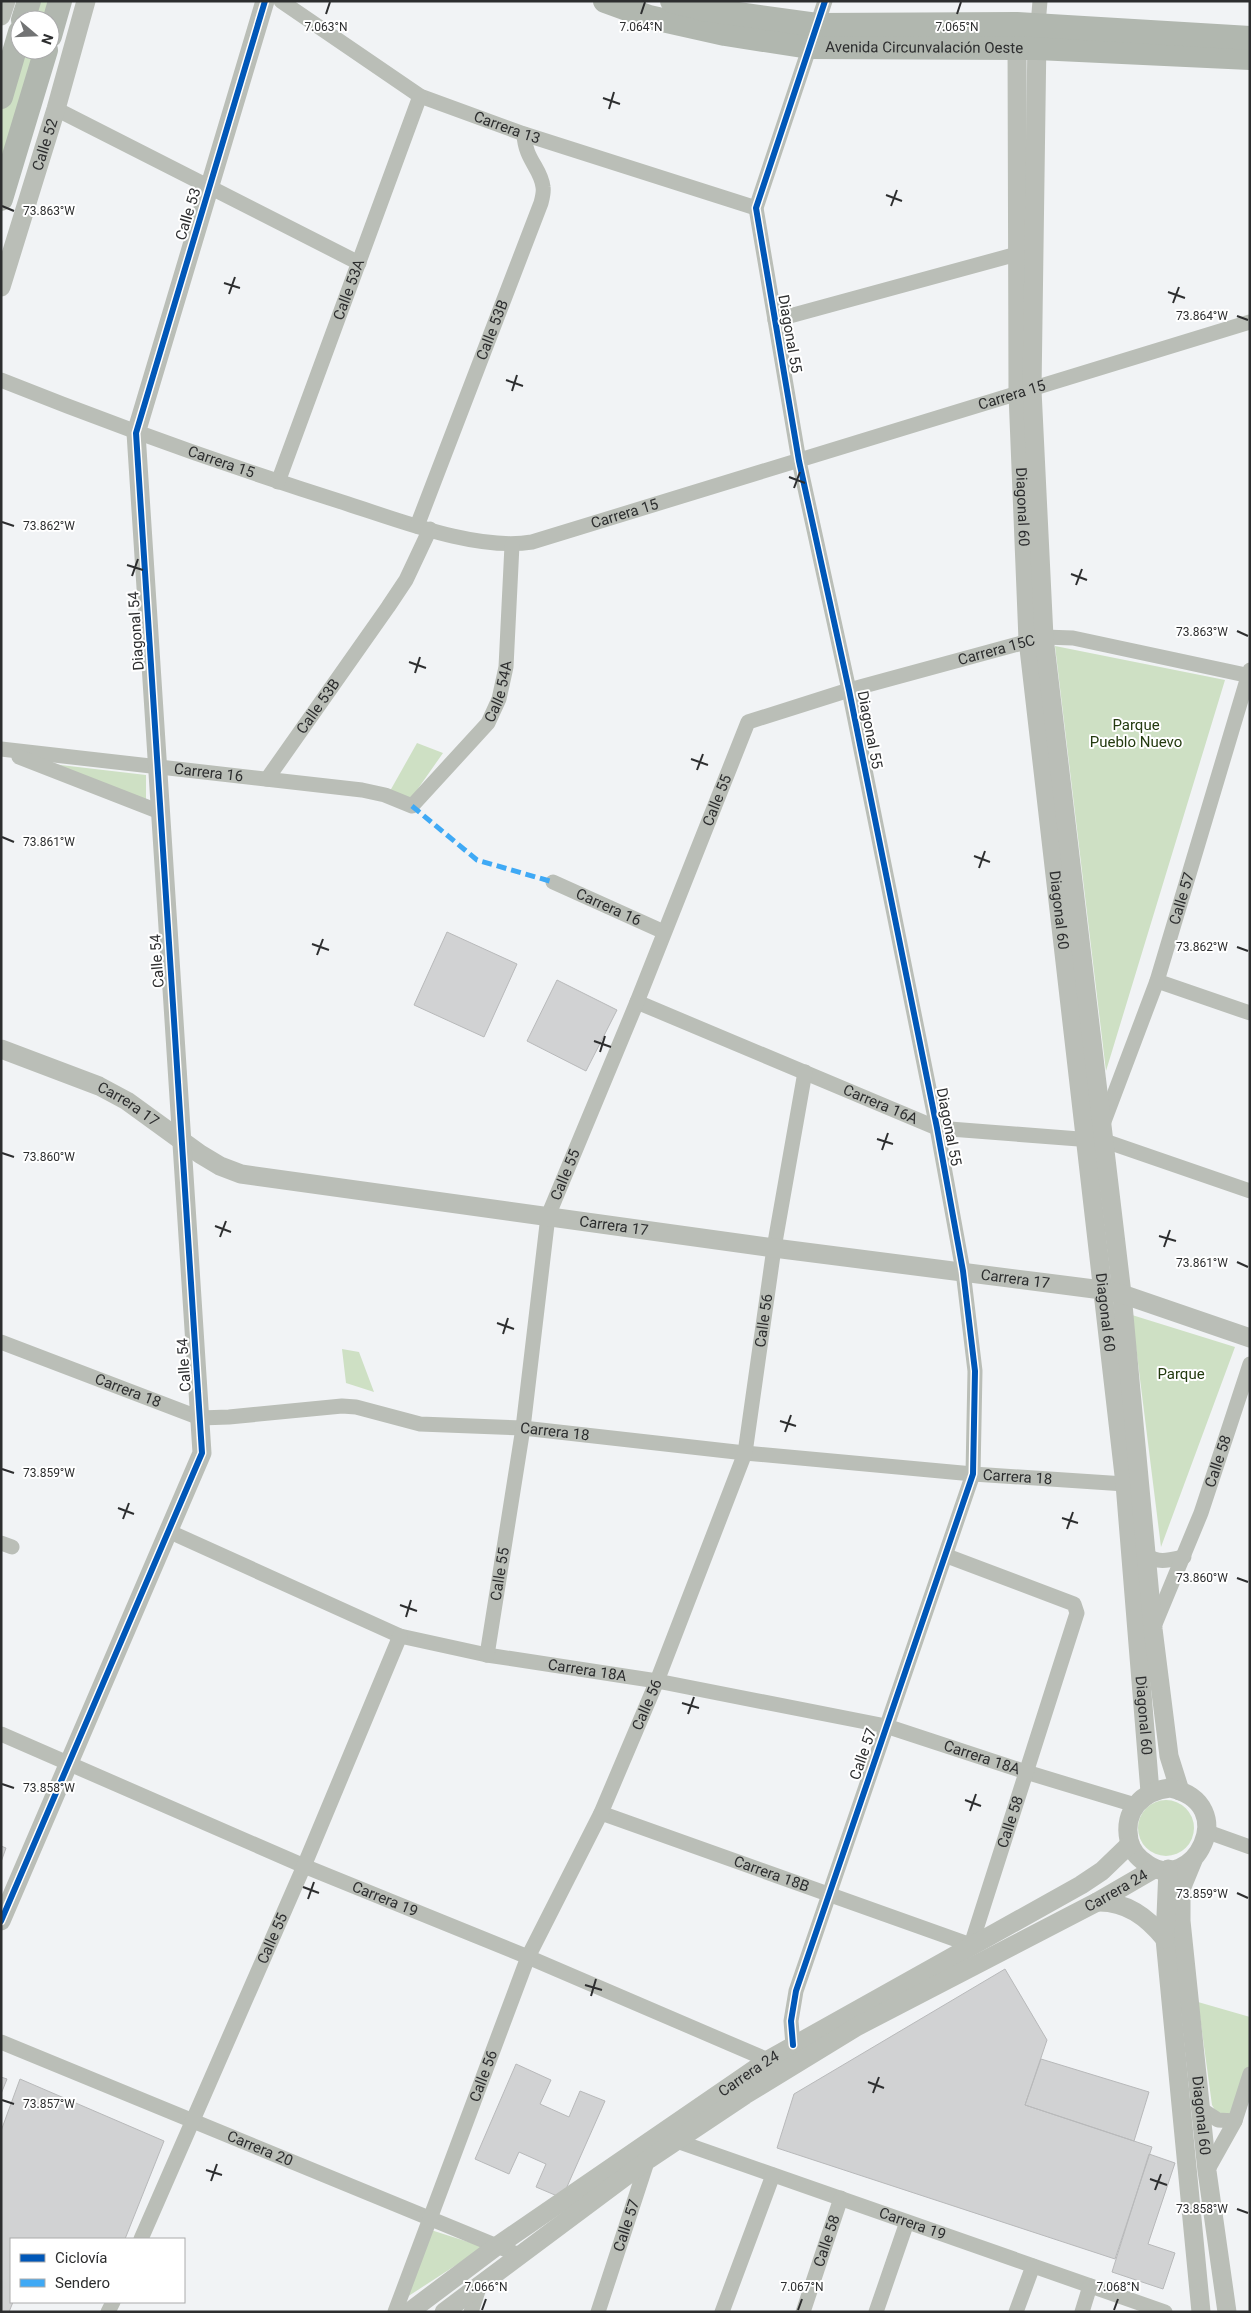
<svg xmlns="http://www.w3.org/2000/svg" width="1251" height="2313" viewBox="0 0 1251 2313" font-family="Roboto,sans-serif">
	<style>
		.green { fill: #cee0c4 }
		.building { fill: #d1d2d3; stroke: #b8b9ba }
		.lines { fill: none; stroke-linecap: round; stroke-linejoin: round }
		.minor { stroke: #babeb7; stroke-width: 15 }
		.tertiary { stroke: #babeb7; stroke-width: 19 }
		.primary { stroke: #b1b7af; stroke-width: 24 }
		.quiet { stroke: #3fa9f5; stroke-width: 5; stroke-dasharray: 10 5; stroke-linecap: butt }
		.cycleway-casing { stroke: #fff; stroke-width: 9 }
		.cycleway { stroke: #0057b8; stroke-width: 6 }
		.ticks { fill: none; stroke: #2d2e2f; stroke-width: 2 }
		.labels { text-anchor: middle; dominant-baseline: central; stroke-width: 4; stroke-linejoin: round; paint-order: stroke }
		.street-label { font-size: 15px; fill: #2d2e2f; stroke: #fff }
		.park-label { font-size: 15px; fill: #233a0f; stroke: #fff }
		.ticks-label { font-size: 12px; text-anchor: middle; fill: #2d2e2f; stroke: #fff; stroke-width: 4; stroke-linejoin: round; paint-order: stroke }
	</style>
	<rect width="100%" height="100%" fill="#f1f3f5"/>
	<!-- green -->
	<path class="green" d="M35,1H50L45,20H30Z
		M20,50H36L1,171V112Z
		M1055,646L1225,680L1106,1071Z
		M417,743L443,753L410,800L390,791Z
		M52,764L146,775V800Z
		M1132,1315L1235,1347L1161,1547Z
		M342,1349L359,1352L374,1392L346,1383Z
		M1138 1828a28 28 0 1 1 56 0a28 28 0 1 1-56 0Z
		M1198,2002L1250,2017V2072L1231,2115L1216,2112L1212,2105Z
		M431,2230L484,2247L407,2297Z"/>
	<!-- building -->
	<path class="building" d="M447,932L517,964L484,1037L414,1005Z
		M557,980L617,1010L586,1071L527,1041Z
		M1,1846L6,1848L1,1862Z
		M1005,1969L1047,2040L1025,2105L1152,2147L1115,2259L777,2148L794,2094Z
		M1041,2059L1149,2092L1134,2141L1025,2105Z
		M516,2064L551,2080L540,2104L569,2117L580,2091L605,2101L562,2198L536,2187L546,2164L519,2152L509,2174L475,2159Z
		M1,2077L7,2079L1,2094Z
		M20,2079L164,2141L125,2239H11V2302H13L9,2312H1V2131Z
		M1149,2154L1175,2163L1148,2244L1175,2253L1163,2289L1112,2272Z"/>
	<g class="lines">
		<!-- minor -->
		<g class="minor">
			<path id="s1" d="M281,1L420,96L524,134L756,208"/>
			<path d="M1038,25L1040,1"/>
			<path d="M56,109L359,263"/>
			<path d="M775,320L1017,254"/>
			<path id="s2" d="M1,380C116,426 231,467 348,504C401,521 477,551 532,542L1250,322"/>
			<path id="s3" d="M278,482L420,96"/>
			<path id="s4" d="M417,526L541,203C542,199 544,192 543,187C541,168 525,160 524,134"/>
			<path id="s5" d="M1,749L362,790L385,795L412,806L488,723L499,699L506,667L512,545"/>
			<path d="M19,757L160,812"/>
			<path id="s6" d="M267,779L388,607L406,580L430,529"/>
			<path id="s7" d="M553,882L664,932"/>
			<path d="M1157,981L1250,1013"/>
			<path id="s8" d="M637,1002L937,1128L1105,1141L1250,1191"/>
			<path id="s9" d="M1103,1124L1157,981L1250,670"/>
			<path id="s10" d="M1,1342L200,1418L229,1417L342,1406L356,1407L420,1424L523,1428L745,1453L973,1474L1125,1484"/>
			<path id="s11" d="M168,1531L400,1636L487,1655L657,1681L886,1726L1026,1772L1135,1805"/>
			<path d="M1,1543L12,1547"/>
			<path d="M1147,1555C1158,1564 1170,1560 1184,1557"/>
			<path id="s12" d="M1153,1629L1201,1513L1250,1364"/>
			<path id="s13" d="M487,1655L523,1428L548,1216L637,1002L748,722L849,690L1044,637L1073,638L1250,676"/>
			<path id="s14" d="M1,1734L304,1866L528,1957L768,2060"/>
			<path id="s15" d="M601,1813L971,1945L1077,1613L1074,1604L947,1556"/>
			<path d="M1208,1832L1250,1847"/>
			<path id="s16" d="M1,2042L519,2255"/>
			<path d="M793,2045L791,2021L796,1991L973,1474L975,1371L963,1271L937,1128L849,690L799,461L756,208L825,1"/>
			<path d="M1201,2109L1218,2120L1235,2121"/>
			<path id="s17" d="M668,2138L1165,2312"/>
			<path d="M1207,2171L1235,2121L1250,2074"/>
			<path id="s18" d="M141,2239L304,1866L400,1636"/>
			<path d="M108,2312L113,2302"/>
			<path id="s19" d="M395,2312L528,1957L601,1813L657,1681L745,1453L774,1248L805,1072"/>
			<path d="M471,2312L480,2285"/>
			<path id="s20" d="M598,2312L649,2156"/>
			<path d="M722,2312L773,2175"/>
			<path id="s21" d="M803,2312L841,2198"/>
			<path d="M876,2312L907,2222"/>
			<path d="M1016,2312L1033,2266"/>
			<path d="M1082,2312L1090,2286"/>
		</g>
		<!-- tertiary -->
		<g class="tertiary">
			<path d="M1,16L6,1"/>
			<path id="s22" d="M1017,36L1018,394L1028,640L1125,1484L1150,1792"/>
			<path d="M1037,36L1032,390L1044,637L1122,1294L1153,1629L1169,1756L1180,1791"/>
			<path id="s23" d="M1,287L56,109L86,1"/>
			<path id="s24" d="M1,1049L99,1086L127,1101L200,1154L220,1166L241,1174L774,1248L1102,1290L1122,1294L1250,1338"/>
			<path d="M1170,1788C1243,1804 1192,1896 1147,1864C1138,1858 1131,1850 1129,1840C1123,1811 1142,1791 1170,1788Z"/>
			<path id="s25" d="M1193,1860L1181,1889V1921L1207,2171L1227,2312"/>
			<path d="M1168,1869L1165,1939L1201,2312"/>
			<path d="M1097,1902C1126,1901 1147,1917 1165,1939"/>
			<path d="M1,1921L202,1453L136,433L265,1"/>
			<path id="s26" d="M409,2312L497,2246L768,2060L1081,1885L1102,1871L1130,1844"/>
			<path id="s27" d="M444,2312L649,2159L745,2095L858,2026L1097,1902L1154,1869"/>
		</g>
		<!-- primary -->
		<g class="primary">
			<path id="s28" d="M605,1L649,17L725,34L809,47L1037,48L1250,58"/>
			<path d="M672,1L703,9L817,25L1017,24L1250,38"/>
			<path d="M23,20L29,1"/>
			<path d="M50,36L60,1"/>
			<path d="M1,97L20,32"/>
			<path d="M1,199L46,50"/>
		</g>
		<!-- quiet -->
		<path class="quiet" d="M412,806L477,860L553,882"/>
		<defs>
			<path id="cycleway" d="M1,1921L202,1453L136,433L265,1
				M793,2045L791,2021L796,1991L973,1474L975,1371L963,1271L937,1128L849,690L799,461L756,208L825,1"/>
		</defs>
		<!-- cycleway casing -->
		<use href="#cycleway" class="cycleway-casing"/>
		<!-- cycleway -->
		<use href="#cycleway" class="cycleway"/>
	</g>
	<!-- ticks -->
	<path class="ticks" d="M326,14L330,2M641,14L645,2M957,14L961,2M603,98L620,104M609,109L614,92M886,195L902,201M2,206L14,211M891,206L897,190M224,283L240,288M1168,292L1185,298M229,294L235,277M1173,303L1179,287M1237,316L1248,320M506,380L523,386M512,391L517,375M789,477L805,483M794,488L800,472M2,522L14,526M127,565L143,570M1071,574L1087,580M132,576L138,559M1076,585L1082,569M1237,631L1248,636M409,662L426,668M415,673L420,657M691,759L708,765M697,770L703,754M2,837L14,842M974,856L990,862M979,868L985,851M312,944L329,950M1237,947L1248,951M317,955L323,939M594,1041L611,1047M600,1052L605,1036M877,1139L893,1144M882,1150L888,1133M2,1153L14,1157M215,1226L231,1232M1159,1236L1176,1241M220,1237L226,1221M1164,1247L1170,1230M1237,1262L1248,1267M497,1323L514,1329M503,1334L508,1318M780,1421L796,1426M785,1432L791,1415M2,1469L14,1473M118,1508L134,1514M1062,1518L1078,1523M123,1519L129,1503M1067,1529L1073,1512M1237,1578L1248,1582M400,1605L417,1611M406,1617L411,1600M682,1703L699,1708M688,1714L694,1697M2,1784L14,1788M965,1800L981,1806M970,1811L976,1794M303,1887L319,1893M1237,1893L1248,1898M308,1899L314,1882M585,1985L602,1990M591,1996L596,1979M868,2082L884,2088M873,2093L879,2077M2,2100L14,2104M206,2170L222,2175M1150,2179L1167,2185M211,2181L217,2164M1155,2190L1161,2174M1237,2209L1248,2213M482,2310L486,2299M798,2310L802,2299M1114,2310L1118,2299"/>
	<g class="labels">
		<!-- street labels -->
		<g class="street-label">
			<text stroke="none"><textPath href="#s28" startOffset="325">Avenida Circunvalación Oeste</textPath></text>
			<text stroke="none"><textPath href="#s1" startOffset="261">Carrera 13</textPath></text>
			<text stroke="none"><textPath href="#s23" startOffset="149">Calle 52</textPath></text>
			<text transform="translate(188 214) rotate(-73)">Calle 53</text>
			<text stroke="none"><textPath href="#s3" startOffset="205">Calle 53A</textPath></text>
			<text stroke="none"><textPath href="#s4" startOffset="210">Calle 53B</textPath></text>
			<text transform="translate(790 334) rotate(80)">Diagonal 55</text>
			<text stroke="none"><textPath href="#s2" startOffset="1060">Carrera 15</textPath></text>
			<text stroke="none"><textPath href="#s2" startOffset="235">Carrera 15</textPath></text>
			<text stroke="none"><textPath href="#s22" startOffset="471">Diagonal 60</textPath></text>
			<text stroke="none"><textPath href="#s2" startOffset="655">Carrera 15</textPath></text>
			<text transform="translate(136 631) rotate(-94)">Diagonal 54</text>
			<text stroke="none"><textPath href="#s13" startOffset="1235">Carrera 15C</textPath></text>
			<text stroke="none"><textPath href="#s5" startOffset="562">Calle 54A</textPath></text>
			<text stroke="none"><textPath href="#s6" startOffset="89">Calle 53B</textPath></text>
			<text transform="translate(870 730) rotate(79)">Diagonal 55</text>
			<text stroke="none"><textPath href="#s5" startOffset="209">Carrera 16</textPath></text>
			<text stroke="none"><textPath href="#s13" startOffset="892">Calle 55</textPath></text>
			<text stroke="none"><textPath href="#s9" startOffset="239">Calle 57</textPath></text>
			<text stroke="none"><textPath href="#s7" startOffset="61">Carrera 16</textPath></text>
			<text stroke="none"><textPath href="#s22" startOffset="876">Diagonal 60</textPath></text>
			<text transform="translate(157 961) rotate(-94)">Calle 54</text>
			<text stroke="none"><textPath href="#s8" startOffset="264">Carrera 16A</textPath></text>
			<text stroke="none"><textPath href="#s24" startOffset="139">Carrera 17</textPath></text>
			<text transform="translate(949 1127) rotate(79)">Diagonal 55</text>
			<text stroke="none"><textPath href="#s13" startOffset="488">Calle 55</textPath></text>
			<text stroke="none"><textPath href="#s24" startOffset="649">Carrera 17</textPath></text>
			<text stroke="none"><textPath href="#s24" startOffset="1054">Carrera 17</textPath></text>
			<text stroke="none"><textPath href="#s22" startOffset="1281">Diagonal 60</textPath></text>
			<text stroke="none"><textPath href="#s19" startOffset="1062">Calle 56</textPath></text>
			<text transform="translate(184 1365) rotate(-94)">Calle 54</text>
			<text stroke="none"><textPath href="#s10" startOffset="136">Carrera 18</textPath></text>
			<text stroke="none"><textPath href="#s10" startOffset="571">Carrera 18</textPath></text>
			<text stroke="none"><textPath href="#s12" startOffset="180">Calle 58</textPath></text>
			<text stroke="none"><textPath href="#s10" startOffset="1036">Carrera 18</textPath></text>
			<text stroke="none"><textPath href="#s13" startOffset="82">Calle 55</textPath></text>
			<text stroke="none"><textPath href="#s11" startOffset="445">Carrera 18A</textPath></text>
			<text stroke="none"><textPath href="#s19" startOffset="658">Calle 56</textPath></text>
			<text stroke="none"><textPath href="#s22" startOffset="1686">Diagonal 60</textPath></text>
			<text transform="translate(863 1754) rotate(-71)">Calle 57</text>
			<text stroke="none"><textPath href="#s11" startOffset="850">Carrera 18A</textPath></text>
			<text stroke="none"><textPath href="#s15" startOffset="522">Calle 58</textPath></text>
			<text stroke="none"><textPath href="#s15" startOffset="181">Carrera 18B</textPath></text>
			<text stroke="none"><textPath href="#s27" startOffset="795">Carrera 24</textPath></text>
			<text stroke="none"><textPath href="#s14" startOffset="418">Carrera 19</textPath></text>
			<text stroke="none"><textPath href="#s18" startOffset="328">Calle 55</textPath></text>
			<text stroke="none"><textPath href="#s26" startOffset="415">Carrera 24</textPath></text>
			<text stroke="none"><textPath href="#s19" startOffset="252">Calle 56</textPath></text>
			<text stroke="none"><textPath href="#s25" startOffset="259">Diagonal 60</textPath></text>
			<text stroke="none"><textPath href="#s16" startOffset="280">Carrera 20</textPath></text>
			<text stroke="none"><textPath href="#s17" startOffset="259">Carrera 19</textPath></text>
			<text stroke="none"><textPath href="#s20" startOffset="91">Calle 57</textPath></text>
			<text stroke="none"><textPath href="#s21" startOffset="75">Calle 58</textPath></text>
		</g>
		<!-- park labels -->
		<g class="park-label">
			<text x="1136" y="725">Parque<tspan x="1136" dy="17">Pueblo Nuevo</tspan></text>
			<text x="1181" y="1374">Parque</text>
		</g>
	</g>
	<g class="ticks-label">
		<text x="641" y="31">7.064°N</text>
		<text x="326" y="31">7.063°N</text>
		<text x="957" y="31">7.065°N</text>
		<text x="49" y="215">73.863°W</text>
		<text x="1202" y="320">73.864°W</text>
		<text x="49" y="530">73.862°W</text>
		<text x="1202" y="636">73.863°W</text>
		<text x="49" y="846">73.861°W</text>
		<text x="1202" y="951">73.862°W</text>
		<text x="49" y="1161">73.860°W</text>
		<text x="1202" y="1267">73.861°W</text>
		<text x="49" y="1477">73.859°W</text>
		<text x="1202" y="1582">73.860°W</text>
		<text x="49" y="1792">73.858°W</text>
		<text x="1202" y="1898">73.859°W</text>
		<text x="49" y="2108">73.857°W</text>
		<text x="1202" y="2213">73.858°W</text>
		<text x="486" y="2291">7.066°N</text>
		<text x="802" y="2291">7.067°N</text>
		<text x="1118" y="2291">7.068°N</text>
	</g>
	<!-- border -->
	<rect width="1251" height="2313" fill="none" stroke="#2d2e2f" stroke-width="5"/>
	<!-- legend -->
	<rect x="10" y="2238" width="175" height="65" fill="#ffffff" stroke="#ababac"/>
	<rect x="20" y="2254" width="25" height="8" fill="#0057b8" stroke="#ababac"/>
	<text x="55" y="2263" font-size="15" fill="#2d2e2f">Ciclovía</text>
	<rect x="20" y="2279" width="25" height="8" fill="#3fa9f5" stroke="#ababac"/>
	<text x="55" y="2288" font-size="15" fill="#2d2e2f">Sendero</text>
	<!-- north arrow -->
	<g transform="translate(35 35) rotate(109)"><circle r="24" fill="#ffffff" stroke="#ababac"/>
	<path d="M0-4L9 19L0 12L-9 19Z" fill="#727374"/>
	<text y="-8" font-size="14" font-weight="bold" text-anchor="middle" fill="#2d2e2f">N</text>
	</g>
</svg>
